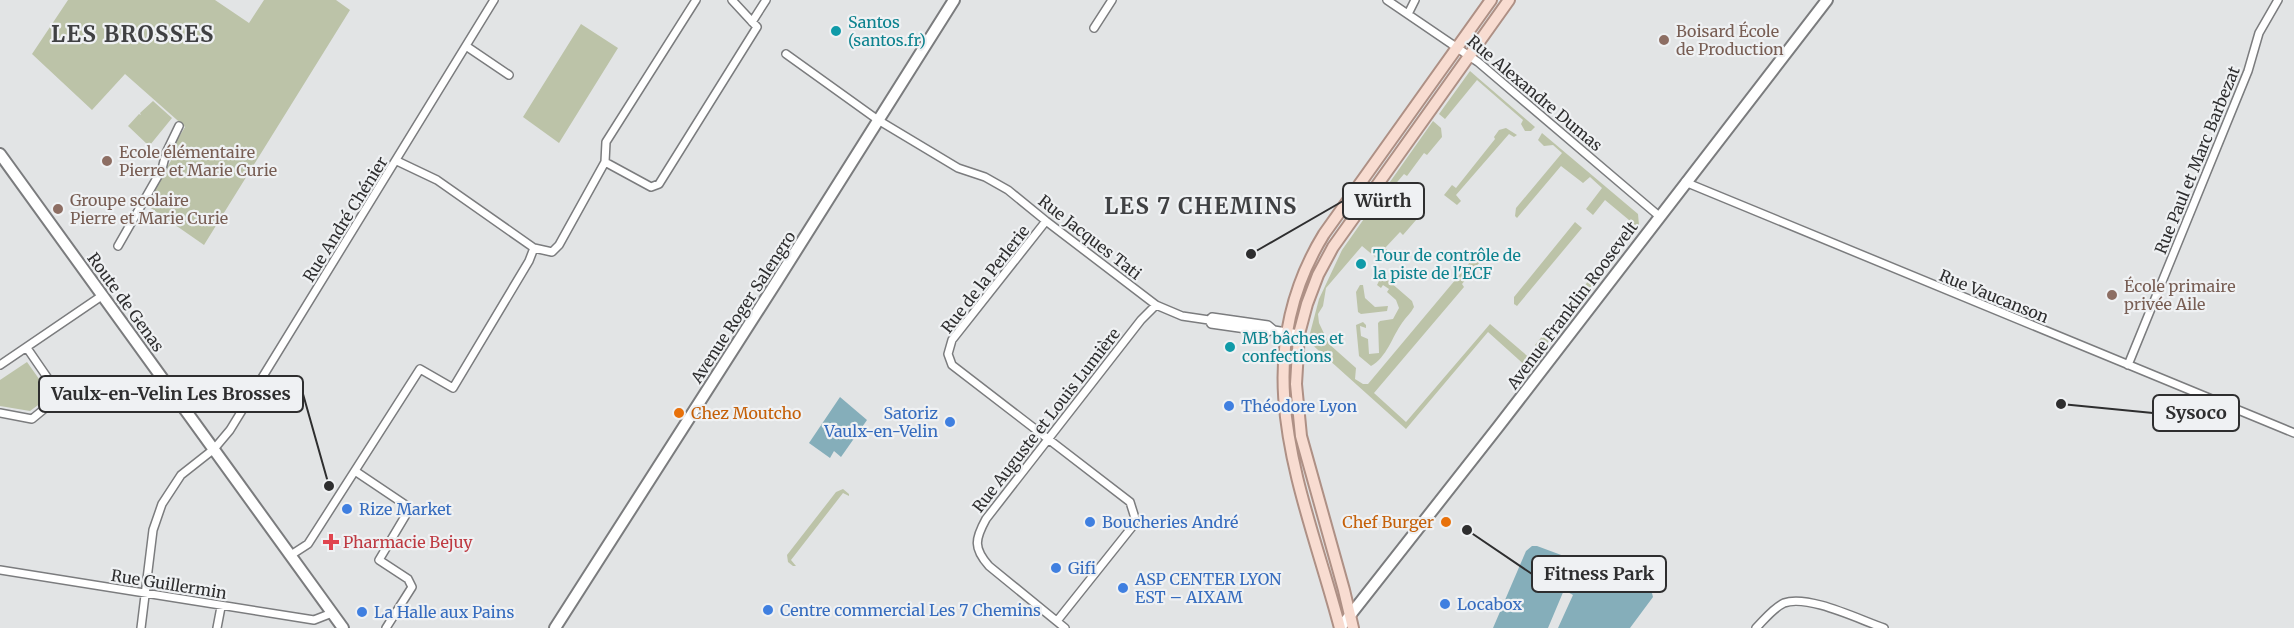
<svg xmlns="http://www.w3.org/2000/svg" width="2294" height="628" viewBox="0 0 2294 628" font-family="Merriweather,serif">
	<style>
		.green { fill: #bcc3a8 }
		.water { fill: #85aeba }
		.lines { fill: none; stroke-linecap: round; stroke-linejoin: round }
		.street-casing { stroke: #7b7c7e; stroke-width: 10 }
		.secondary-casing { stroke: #7b7c7e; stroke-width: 14 }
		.primary-casing { stroke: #ae9085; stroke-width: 14 }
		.street { stroke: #fff; stroke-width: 7 }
		.secondary { stroke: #fff; stroke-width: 10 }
		.primary { stroke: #f8dcd1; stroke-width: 10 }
		.culture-dot { fill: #0f9aa8; stroke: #eff1f3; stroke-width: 2 }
		.education-dot { fill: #8d6e63; stroke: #eff1f3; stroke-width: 2 }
		.shop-dot { fill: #3f7fe0; stroke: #eff1f3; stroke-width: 2 }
		.food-dot { fill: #e8710a; stroke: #eff1f3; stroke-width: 2 }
		.health-dot { fill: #e0444e; stroke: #eff1f3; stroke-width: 2 }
		.labels { text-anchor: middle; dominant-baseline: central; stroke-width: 4.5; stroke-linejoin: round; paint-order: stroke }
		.culture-label { font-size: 16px; fill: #0d838f; stroke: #eff1f3; text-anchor: start }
		.education-label { font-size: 16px; fill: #785e54; stroke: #eff1f3; text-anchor: start }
		.street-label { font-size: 16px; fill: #2e2e2f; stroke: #eff1f3 }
		.shop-label { font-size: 16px; fill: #366cbe; stroke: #eff1f3; text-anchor: start }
		.food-label { font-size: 16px; fill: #c56008; stroke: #eff1f3; text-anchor: start }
		.health-label { font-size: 16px; fill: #be3a42; stroke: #eff1f3; text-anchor: start }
		.district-label { font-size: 22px; font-weight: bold; letter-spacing: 1.5px; fill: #404143; stroke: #eff1f3 }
		.leader { fill: none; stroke: #2e2e2f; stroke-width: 2 }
		.callout-dot { fill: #2e2e2f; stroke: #eff1f3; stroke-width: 2 }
		.callout { fill: #eff1f3; stroke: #2e2e2f; stroke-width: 2 }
		.callout-label { font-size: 18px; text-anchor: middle; font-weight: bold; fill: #2e2e2f }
	</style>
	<rect width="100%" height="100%" fill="#e2e4e5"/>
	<!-- green -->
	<path class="green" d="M68,0H215L249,23L264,0H336L350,10L204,245L145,204L172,159L168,155L185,127L125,74L92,110L32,54Z
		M581,24L618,48L559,143L523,117Z
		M1470,71L1478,78L1535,127L1531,131H1525L1521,124L1523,120L1477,80L1445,119L1439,114Z
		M153,101L172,118L150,145H148L128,126L139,114L141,115L140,113Z
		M1433,121L1441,128L1442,137L1427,155L1424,153L1407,176L1404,174L1392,188L1400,194L1393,203L1411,218L1419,210L1423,212L1403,235L1400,232L1385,248L1389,252L1380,261L1362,246L1326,288L1323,306L1318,314L1319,323L1329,344L1356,368L1355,379L1363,384H1368L1482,248L1488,252L1462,284L1464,287L1374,393L1406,422L1490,324L1532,360L1528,368L1488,332L1406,429L1308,341L1319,299L1342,250Z
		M1506,128L1517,135L1514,137L1509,134L1456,195L1461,201L1457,205L1444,195L1452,185L1456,188L1495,139L1494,137L1499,130Z
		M1542,133L1638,214L1639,225L1556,332L1550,328L1548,330L1553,335L1543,349L1535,345L1635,225L1605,200L1593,215L1586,209L1602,188L1590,177L1583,183L1561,166L1517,218L1515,216L1516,208L1562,153L1553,145L1544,146L1538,140Z
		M1575,222L1582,228L1517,306L1514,304V297Z
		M1382,275L1412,301L1414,307C1411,313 1406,317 1402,323C1392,337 1387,357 1371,366L1359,356L1356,325L1363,322L1366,325V328L1360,326L1361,336L1368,339L1369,354L1379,353L1378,323L1380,321L1393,319L1399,308L1396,300L1387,292L1389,289L1383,285L1381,288L1377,285Z
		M1360,285H1363L1365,298L1375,307L1388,306L1387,311L1361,314L1358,312L1356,292Z
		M27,362L49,393V397L30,411L0,406V380Z
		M843,489L849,494V496L843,493L791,560L796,566H793L788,562L787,555L836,492Z"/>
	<!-- water -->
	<path class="water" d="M840,397L867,420L841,457L834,451L830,458L809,443Z
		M1532,546H1537L1572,559L1574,565L1566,584L1576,587L1584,568L1592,564L1650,585L1653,597L1630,628H1558L1573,595L1564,590L1548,628H1493L1526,551Z"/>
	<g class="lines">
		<defs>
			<path id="street" d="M1387,0L1478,62L1659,216
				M1408,14L1415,0
				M752,22L766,0
				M1094,28L1112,0
				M466,46L509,75
				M786,54L878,120L958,168L985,177L1008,190L1046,221L1156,305L1182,316L1209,320L1212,317L1268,325L1274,330
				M605,162L651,187L659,184L757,27L732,0
				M1685,182L2294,433
				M1046,221L952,340L948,354L952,365L1130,502L1135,518L1132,527L1057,621
				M118,246L162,169L166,153L179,126
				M534,248L552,252L559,245L605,162L606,142L696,0
				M1209,320L1211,324L1267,332L1274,330L1299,334
				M0,365L103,295
				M2128,365L2248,71L2259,33L2278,0
				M0,413L32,419L60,396L27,348
				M355,471L410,508L379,560L408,579L412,587L386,628
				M291,555L308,544L420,369L453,388L529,261L534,248L437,180L397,161
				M0,570L314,620L332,613
				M141,628L153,530L162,504L181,475L214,449L230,430L494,0
				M217,628L221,607
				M1065,628L989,566C973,548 975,539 986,519L1141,320L1156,305
				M1756,628C1764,620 1773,608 1784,603C1808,594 1860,620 1884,628"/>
			<path id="secondary" d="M0,154L343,628
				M555,628L777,281L954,0
				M1340,628L1498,427L1827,0"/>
			<path id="primary" d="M1340,628C1304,492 1242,368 1324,234L1491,0
				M1353,628L1344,590L1301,436L1296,384L1299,334L1307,304L1318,275L1333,247L1509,0"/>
		</defs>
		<!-- street casing -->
		<use href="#street" class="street-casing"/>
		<!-- secondary casing -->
		<use href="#secondary" class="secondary-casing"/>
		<!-- primary casing -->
		<use href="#primary" class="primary-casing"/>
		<!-- street -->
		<use href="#street" class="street"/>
		<!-- secondary -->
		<use href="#secondary" class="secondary"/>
		<!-- primary -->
		<use href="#primary" class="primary"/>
	</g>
	<!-- markers -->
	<g class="culture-dot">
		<circle cx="836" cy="31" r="6"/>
		<circle cx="1361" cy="264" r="6"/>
		<circle cx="1230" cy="347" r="6"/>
	</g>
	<g class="education-dot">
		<circle cx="1664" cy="40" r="6"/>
		<circle cx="107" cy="161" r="6"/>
		<circle cx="58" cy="209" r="6"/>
		<circle cx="2112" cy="295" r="6"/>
	</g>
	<g class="shop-dot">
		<circle cx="1229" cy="406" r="6"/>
		<circle cx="950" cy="422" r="6"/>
		<circle cx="347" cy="509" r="6"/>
		<circle cx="1090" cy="522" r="6"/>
		<circle cx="1056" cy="568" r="6"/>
		<circle cx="1123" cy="588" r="6"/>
		<circle cx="1445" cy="604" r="6"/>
		<circle cx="768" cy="610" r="6"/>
		<circle cx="362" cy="612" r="6"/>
	</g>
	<g class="food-dot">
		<circle cx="679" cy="413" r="6"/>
		<circle cx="1446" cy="522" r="6"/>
	</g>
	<path class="health-dot" d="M328 533h6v6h6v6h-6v6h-6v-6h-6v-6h6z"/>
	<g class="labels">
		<!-- culture labels -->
		<g class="culture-label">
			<text x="848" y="22">Santos<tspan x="848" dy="18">(santos.fr)</tspan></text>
			<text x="1373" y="255">Tour de contrôle de<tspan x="1373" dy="18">la piste de l'ECF</tspan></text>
			<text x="1242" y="338">MB bâches et<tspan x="1242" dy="18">confections</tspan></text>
		</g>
		<!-- education labels -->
		<g class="education-label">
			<text x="1676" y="31">Boisard École<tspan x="1676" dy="18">de Production</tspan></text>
			<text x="119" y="152">Ecole élémentaire<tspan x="119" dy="18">Pierre et Marie Curie</tspan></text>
			<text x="70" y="200">Groupe scolaire<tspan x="70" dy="18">Pierre et Marie Curie</tspan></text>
			<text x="2124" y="286">École primaire<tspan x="2124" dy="18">privée Aile</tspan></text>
		</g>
		<!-- street labels -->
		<g class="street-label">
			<text transform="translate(1535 93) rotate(40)">Rue Alexandre Dumas</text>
			<text transform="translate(2197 160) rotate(-68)">Rue Paul et Marc Barbezat</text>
			<text transform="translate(345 219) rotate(-58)">Rue André Chénier</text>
			<text transform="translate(1090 237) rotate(38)">Rue Jacques Tati</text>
			<text transform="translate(985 279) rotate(-52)">Rue de la Perlerie</text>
			<text transform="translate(1994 296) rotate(22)">Rue Vaucanson</text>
			<text transform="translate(126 302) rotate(54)">Route de Genas</text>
			<text transform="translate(1572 305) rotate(-53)">Avenue Franklin Roosevelt</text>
			<text transform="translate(743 307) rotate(-57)">Avenue Roger Salengro</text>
			<text transform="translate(1046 420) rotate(-52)">Rue Auguste et Louis Lumière</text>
			<text transform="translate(169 584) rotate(9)">Rue Guillermin</text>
		</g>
		<!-- shop labels -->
		<g class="shop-label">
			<text x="1241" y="406">Théodore Lyon</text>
			<text x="938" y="413" text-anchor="end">Satoriz<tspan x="938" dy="18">Vaulx-en-Velin</tspan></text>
			<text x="359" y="509">Rize Market</text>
			<text x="1102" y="522">Boucheries André</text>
			<text x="1068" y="568">Gifi</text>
			<text x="1135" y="579">ASP CENTER LYON<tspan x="1135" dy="18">EST – AIXAM</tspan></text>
			<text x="1457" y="604">Locabox</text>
			<text x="780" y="610">Centre commercial Les 7 Chemins</text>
			<text x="374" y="612">La Halle aux Pains</text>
		</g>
		<!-- food labels -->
		<g class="food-label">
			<text x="691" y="413">Chez Moutcho</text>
			<text x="1434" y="522" text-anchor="end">Chef Burger</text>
		</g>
		<!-- health labels -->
		<g class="health-label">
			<text x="343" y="542">Pharmacie Bejuy</text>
		</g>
		<!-- district labels -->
		<g class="district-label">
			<text x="133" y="34">LES BROSSES</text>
			<text x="1201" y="206">LES 7 CHEMINS</text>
		</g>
	</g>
	<!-- callouts -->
	<path class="leader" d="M1251 254L1343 201M329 486L303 394M2061 404L2153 413M1467 530L1532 574"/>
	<g class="callout-dot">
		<circle cx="1251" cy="254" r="6"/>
		<circle cx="329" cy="486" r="6"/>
		<circle cx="2061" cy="404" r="6"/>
		<circle cx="1467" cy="530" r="6"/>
	</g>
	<g class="callout">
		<rect x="1343" y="183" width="81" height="36" rx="6"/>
		<rect x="39" y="376" width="264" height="36" rx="6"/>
		<rect x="2153" y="395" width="86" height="36" rx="6"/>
		<rect x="1532" y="556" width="134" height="36" rx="6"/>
	</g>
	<g class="callout-label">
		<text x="1383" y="207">Würth</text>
		<text x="171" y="400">Vaulx-en-Velin Les Brosses</text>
		<text x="2196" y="419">Sysoco</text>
		<text x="1599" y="580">Fitness Park</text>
	</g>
</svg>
